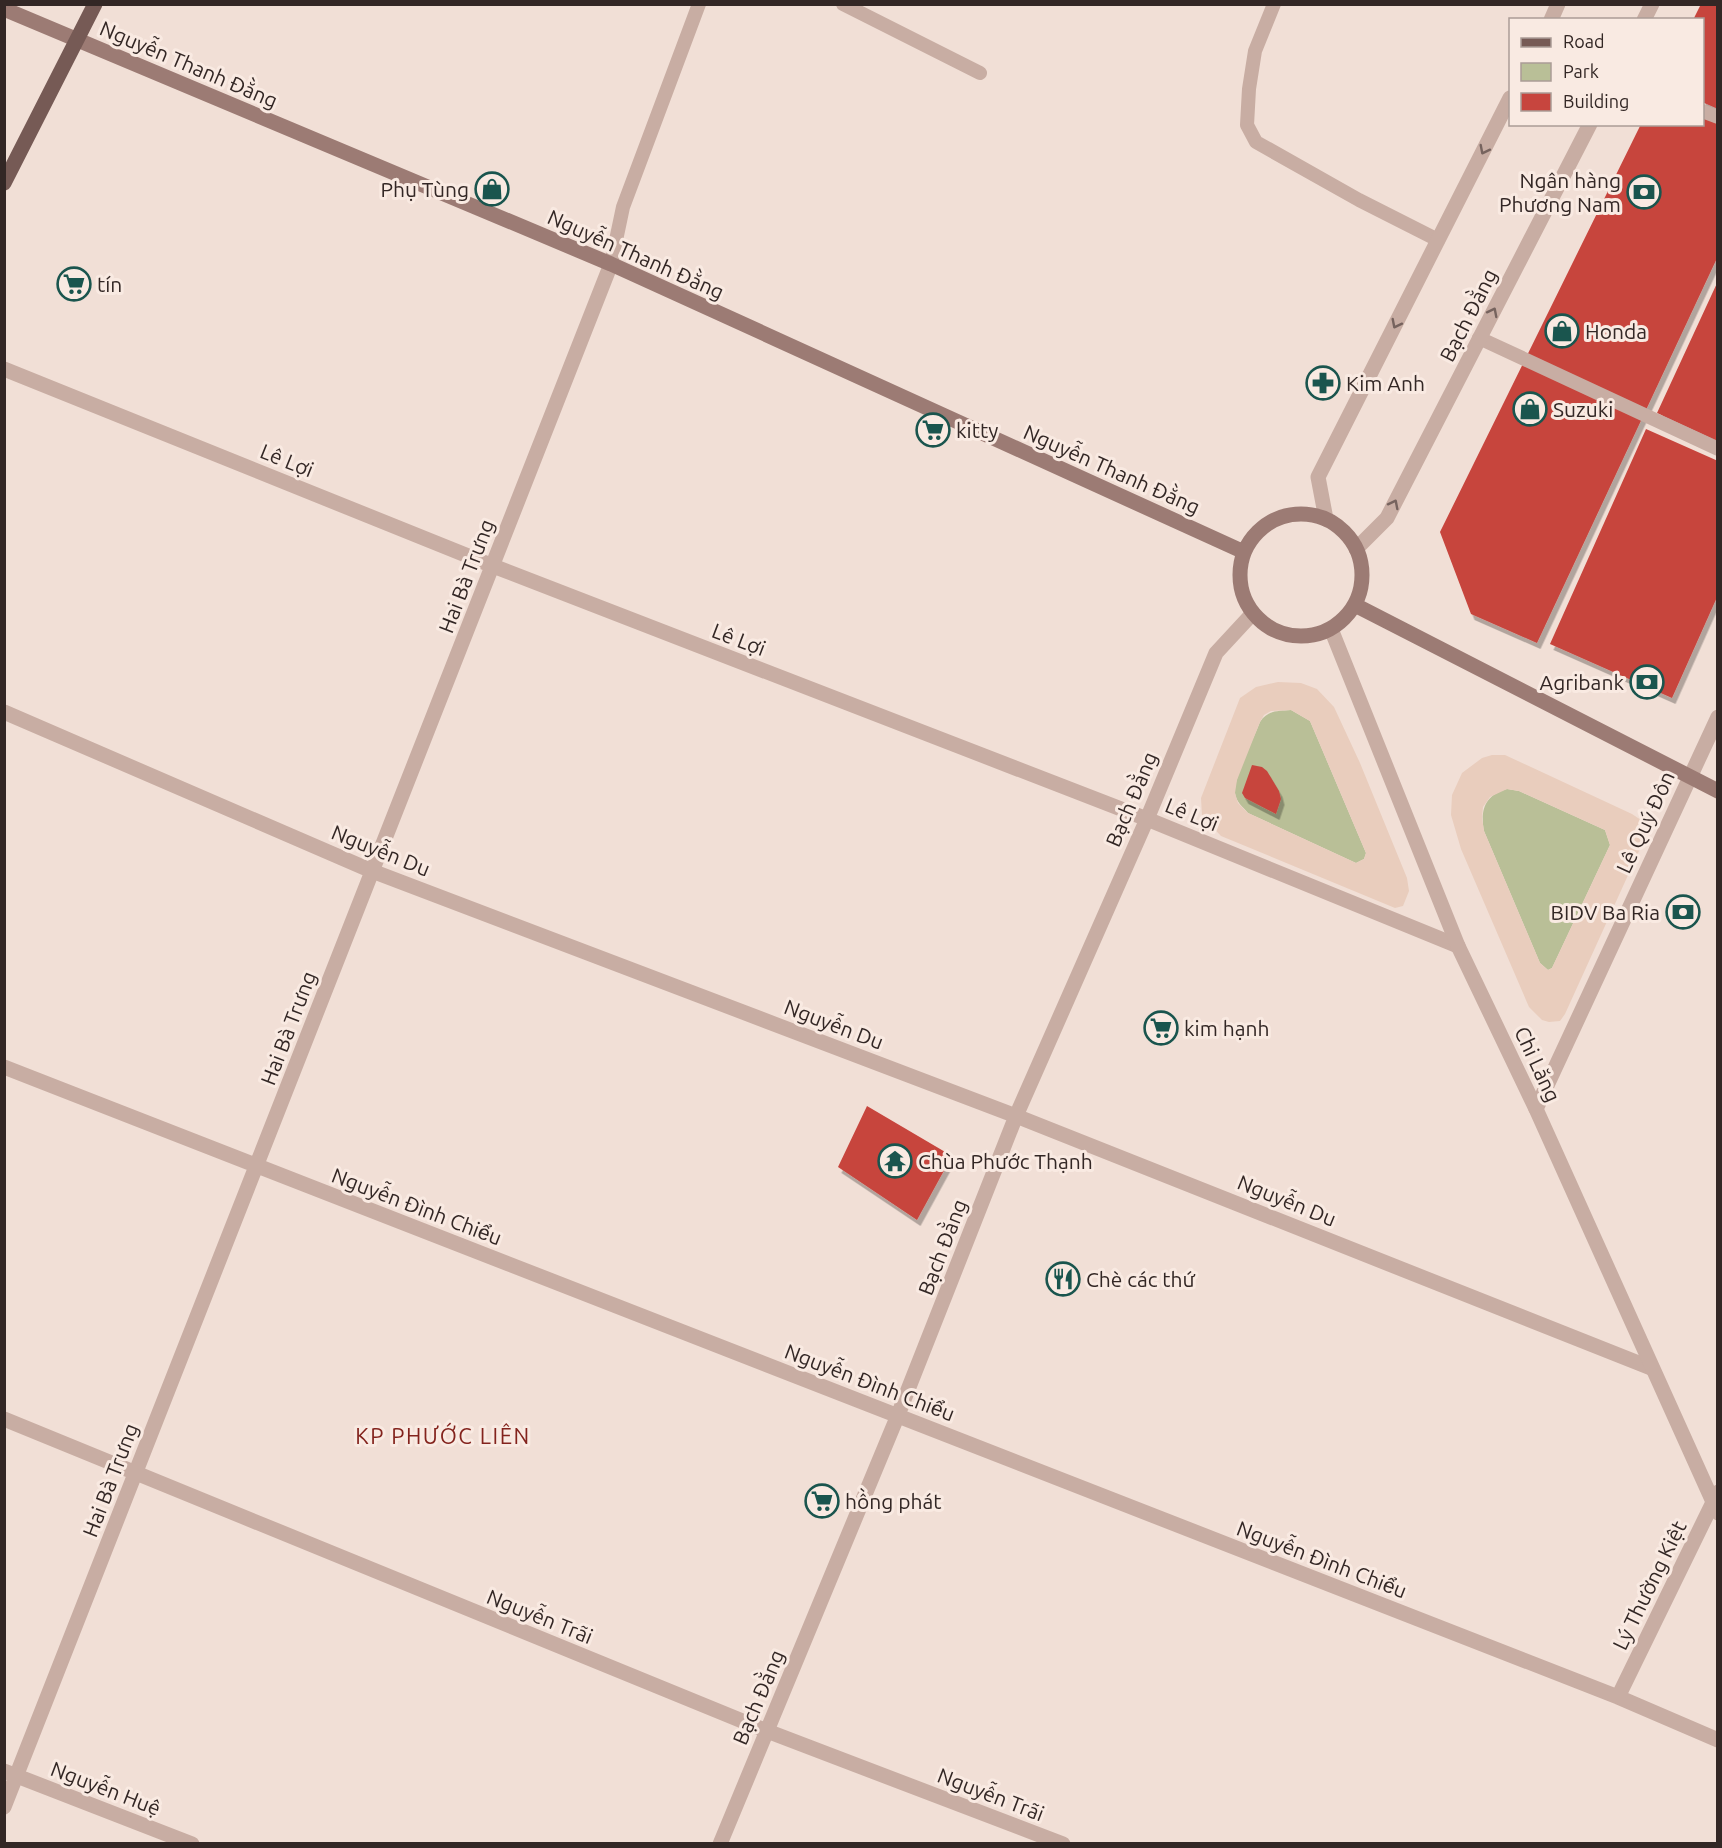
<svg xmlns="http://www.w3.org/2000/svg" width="1722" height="1848" viewBox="0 0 1722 1848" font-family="Ubuntu,sans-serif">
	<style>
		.green { fill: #b9bf97 }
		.plaza { fill: #e9cdbd; fill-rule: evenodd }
		.building { fill: #c7453e; filter: url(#shadow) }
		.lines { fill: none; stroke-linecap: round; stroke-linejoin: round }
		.service { stroke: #c8ada3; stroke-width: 14 }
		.minor { stroke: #c8ada3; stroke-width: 15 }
		.tertiary { stroke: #c8ada3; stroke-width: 15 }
		.secondary { stroke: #9c7b74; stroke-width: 15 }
		.primary { stroke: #765a55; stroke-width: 15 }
		.oneway { stroke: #76635e }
		.labels { text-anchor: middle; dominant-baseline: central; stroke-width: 6; stroke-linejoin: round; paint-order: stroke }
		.street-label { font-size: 21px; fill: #332725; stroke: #f9eae2 }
		.poi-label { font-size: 21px; fill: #332725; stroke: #f9eae2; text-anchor: start }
		.neighbourhood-label { font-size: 22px; letter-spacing: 1.5px; fill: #83231d; stroke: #f9eae2 }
	</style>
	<defs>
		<filter id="shadow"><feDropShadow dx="3.5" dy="6" stdDeviation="0" flood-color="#0004"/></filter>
	</defs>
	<rect width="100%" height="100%" fill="#f1dfd6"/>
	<!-- green -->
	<path class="green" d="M1291,710L1310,721L1366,853L1364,859L1356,863L1248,813C1243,807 1236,802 1235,793C1233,779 1254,738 1260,722C1268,710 1278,711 1291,710Z
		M1507,789L1519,791L1605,830L1610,845L1552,968L1548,970L1540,963L1484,831C1480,810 1485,795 1507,789Z"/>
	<!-- plaza -->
	<path class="plaza" d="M1278,682L1301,683L1317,689L1334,707L1360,763L1407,878L1409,891L1403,906L1395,908L1221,836L1202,816L1201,798L1240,698L1256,687ZM1291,710L1310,721L1366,853L1364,859L1356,863L1248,813L1238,803L1235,793L1237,780L1260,722L1264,715L1271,711Z
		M1492,755H1505L1632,814L1641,820L1644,828V837L1639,851L1565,1014L1560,1021L1549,1022L1542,1020L1529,1007L1461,849L1451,815L1452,795L1462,773L1482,758ZM1507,789L1519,791L1605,830L1610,845L1552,968L1548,970L1540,963L1484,831L1482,818L1483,807L1490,797Z"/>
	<!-- building -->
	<path class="building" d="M1701,4H1718V109L1702,102V20H1693Z
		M1702,117L1718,124V256L1537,643L1471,614L1440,532L1641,124H1702Z
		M1718,281V441L1657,413Z
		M1646,429L1718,461V595L1672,698L1550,644Z
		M1252,765L1262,767L1267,771L1279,791L1281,799L1276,814L1245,798L1242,793Z
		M867,1106L952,1156L917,1220L838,1167Z"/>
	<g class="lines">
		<!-- service -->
		<path class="service" d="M843,4L980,73
			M1274,4L1255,51L1249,89L1247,125L1256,142L1359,200L1438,240
			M1702,111L1718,117
			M611,264L623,207L699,4
			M1479,338L1718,449"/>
		<!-- minor -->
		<path class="minor" d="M4,369L493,566L1147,819L1458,946
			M4,712L372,871L1016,1116L1651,1368
			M4,1067L1618,1697L1718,1740
			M1536,1109L1718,717
			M4,1419L767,1731L1063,1844
			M1618,1697L1718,1492
			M4,1771L192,1844
			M4,1807L611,264
			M720,1844L898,1415L1016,1116L1147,819L1216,653L1253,613"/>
		<!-- tertiary -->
		<path class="tertiary" d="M1551,20L1558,4
			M1644,20L1652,4
			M1326,519L1318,477L1510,98
			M1356,549L1387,518L1590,124
			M1331,629L1458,946L1536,1109L1718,1513"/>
		<!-- secondary -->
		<path class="secondary" d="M4,9L611,264L1244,552
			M1240 575a61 61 0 1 1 122 0a61 61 0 1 1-122 0Z
			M1355,605L1718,791"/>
		<!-- primary -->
		<path class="primary" d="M4,183L95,4"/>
	</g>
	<!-- one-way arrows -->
	<defs><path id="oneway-chevron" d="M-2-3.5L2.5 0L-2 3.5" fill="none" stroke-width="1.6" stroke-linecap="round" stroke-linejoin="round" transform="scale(1.5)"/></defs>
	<g class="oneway">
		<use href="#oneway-chevron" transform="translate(1484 150) rotate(117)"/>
		<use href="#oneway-chevron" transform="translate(1493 312) rotate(-63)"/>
		<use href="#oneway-chevron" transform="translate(1396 324) rotate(117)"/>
		<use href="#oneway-chevron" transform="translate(1394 504) rotate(-63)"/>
	</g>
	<!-- icons -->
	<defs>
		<symbol id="shop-ring" viewBox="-11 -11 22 22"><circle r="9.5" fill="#f9eae2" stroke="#1a554e" stroke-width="1.5"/><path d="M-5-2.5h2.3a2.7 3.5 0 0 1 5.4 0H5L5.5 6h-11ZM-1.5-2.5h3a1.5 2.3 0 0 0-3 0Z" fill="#1a554e"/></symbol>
		<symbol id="bank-ring" viewBox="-11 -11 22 22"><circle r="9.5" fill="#f9eae2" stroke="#1a554e" stroke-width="1.5"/><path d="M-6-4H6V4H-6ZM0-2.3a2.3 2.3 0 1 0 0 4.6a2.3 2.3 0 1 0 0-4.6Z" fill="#1a554e"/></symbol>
		<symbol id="supermarket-ring" viewBox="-11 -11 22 22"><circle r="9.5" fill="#f9eae2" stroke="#1a554e" stroke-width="1.5"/><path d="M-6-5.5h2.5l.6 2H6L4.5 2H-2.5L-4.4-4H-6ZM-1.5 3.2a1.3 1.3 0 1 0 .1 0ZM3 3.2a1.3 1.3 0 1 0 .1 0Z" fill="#1a554e"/></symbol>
		<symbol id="pharmacy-ring" viewBox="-11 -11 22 22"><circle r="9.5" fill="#f9eae2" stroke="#1a554e" stroke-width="1.5"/><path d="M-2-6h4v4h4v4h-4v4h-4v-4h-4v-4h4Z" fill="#1a554e"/></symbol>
		<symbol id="temple-ring" viewBox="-11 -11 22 22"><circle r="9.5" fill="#f9eae2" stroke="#1a554e" stroke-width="1.5"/><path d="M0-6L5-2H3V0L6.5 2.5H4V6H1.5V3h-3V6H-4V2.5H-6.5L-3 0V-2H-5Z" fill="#1a554e"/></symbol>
		<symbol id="restaurant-ring" viewBox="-11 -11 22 22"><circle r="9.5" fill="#f9eae2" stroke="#1a554e" stroke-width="1.5"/><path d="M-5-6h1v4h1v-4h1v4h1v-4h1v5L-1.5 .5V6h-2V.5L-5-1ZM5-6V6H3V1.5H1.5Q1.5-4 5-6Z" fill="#1a554e"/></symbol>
	</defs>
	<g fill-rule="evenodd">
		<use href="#shop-ring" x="473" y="170" width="38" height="38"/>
		<use href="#bank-ring" x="1625" y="173" width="38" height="38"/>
		<use href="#supermarket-ring" x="55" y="265" width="38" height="38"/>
		<use href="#shop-ring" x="1543" y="312" width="38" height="38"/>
		<use href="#pharmacy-ring" x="1304" y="364" width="38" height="38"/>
		<use href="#shop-ring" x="1511" y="390" width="38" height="38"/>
		<use href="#supermarket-ring" x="914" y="411" width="38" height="38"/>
		<use href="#bank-ring" x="1628" y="663" width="38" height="38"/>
		<use href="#bank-ring" x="1664" y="893" width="38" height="38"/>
		<use href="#supermarket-ring" x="1142" y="1009" width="38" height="38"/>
		<use href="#temple-ring" x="876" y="1142" width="38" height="38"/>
		<use href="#restaurant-ring" x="1044" y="1260" width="38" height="38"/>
		<use href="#supermarket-ring" x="803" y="1482" width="38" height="38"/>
	</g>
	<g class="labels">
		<!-- street labels -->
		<g class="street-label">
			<text transform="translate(189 64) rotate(23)">Nguyễn Thanh Đằng</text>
			<text transform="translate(636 254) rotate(24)">Nguyễn Thanh Đằng</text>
			<text transform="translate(1468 315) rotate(-63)">Bạch Đằng</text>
			<text transform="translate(287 460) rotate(22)">Lê Lợi</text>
			<text transform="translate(1112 469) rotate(24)">Nguyễn Thanh Đằng</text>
			<text transform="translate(466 576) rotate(-69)">Hai Bà Trưng</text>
			<text transform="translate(739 639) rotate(21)">Lê Lợi</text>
			<text transform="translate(1131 799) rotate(-67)">Bạch Đằng</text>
			<text transform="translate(1192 814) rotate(22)">Lê Lợi</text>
			<text transform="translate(1645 822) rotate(-65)">Lê Quý Đôn</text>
			<text transform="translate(381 850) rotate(22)">Nguyễn Du</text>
			<text transform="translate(834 1024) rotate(21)">Nguyễn Du</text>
			<text transform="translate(288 1028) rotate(-69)">Hai Bà Trưng</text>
			<text transform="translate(1538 1064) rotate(65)">Chi Lăng</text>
			<text transform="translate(1287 1200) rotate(22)">Nguyễn Du</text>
			<text transform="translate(417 1206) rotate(21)">Nguyễn Đình Chiểu</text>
			<text transform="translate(942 1247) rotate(-69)">Bạch Đằng</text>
			<text transform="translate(870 1382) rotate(21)">Nguyễn Đình Chiểu</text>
			<text transform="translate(110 1480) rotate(-69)">Hai Bà Trưng</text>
			<text transform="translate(1322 1559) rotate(21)">Nguyễn Đình Chiểu</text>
			<text transform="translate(1649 1585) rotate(-64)">Lý Thường Kiệt</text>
			<text transform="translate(540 1616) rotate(22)">Nguyễn Trãi</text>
			<text transform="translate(758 1697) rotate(-67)">Bạch Đằng</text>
			<text transform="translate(106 1788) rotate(21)">Nguyễn Huệ</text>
			<text transform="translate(991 1794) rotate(21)">Nguyễn Trãi</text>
		</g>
		<!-- poi labels -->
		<g class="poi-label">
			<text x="1621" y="180" text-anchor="end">Ngân hàng<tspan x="1621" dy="24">Phương Nam</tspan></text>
			<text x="469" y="189" text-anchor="end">Phụ Tùng</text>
			<text x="97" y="284">tín</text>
			<text x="1585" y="331">Honda</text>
			<text x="1346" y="383">Kim Anh</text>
			<text x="1553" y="409">Suzuki</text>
			<text x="956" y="430">kitty</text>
			<text x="1624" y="682" text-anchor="end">Agribank</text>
			<text x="1660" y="912" text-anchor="end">BIDV Ba Ria</text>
			<text x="1184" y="1028">kim hạnh</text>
			<text x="918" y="1161">Chùa Phước Thạnh</text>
			<text x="1086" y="1279">Chè các thứ</text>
			<text x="845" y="1501">hồng phát</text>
		</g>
		<!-- neighbourhood labels -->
		<g class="neighbourhood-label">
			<text x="443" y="1435">KP PHƯỚC LIÊN</text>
		</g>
	</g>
	<!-- border -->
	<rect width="1722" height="1848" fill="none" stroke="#332725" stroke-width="12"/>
	<!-- legend -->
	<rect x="1509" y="18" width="195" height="108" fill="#f9eae2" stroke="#aa9c96" stroke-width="1.5"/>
	<rect x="1521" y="38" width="30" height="9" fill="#765a55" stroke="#aa9c96" stroke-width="1.5"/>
	<text x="1563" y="48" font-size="18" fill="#332725">Road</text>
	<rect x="1521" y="63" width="30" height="18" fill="#b9bf97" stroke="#aa9c96" stroke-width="1.5"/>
	<text x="1563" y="78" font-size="18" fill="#332725">Park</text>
	<rect x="1521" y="93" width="30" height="18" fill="#c7453e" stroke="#aa9c96" stroke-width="1.5"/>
	<text x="1563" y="108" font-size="18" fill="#332725">Building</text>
</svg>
